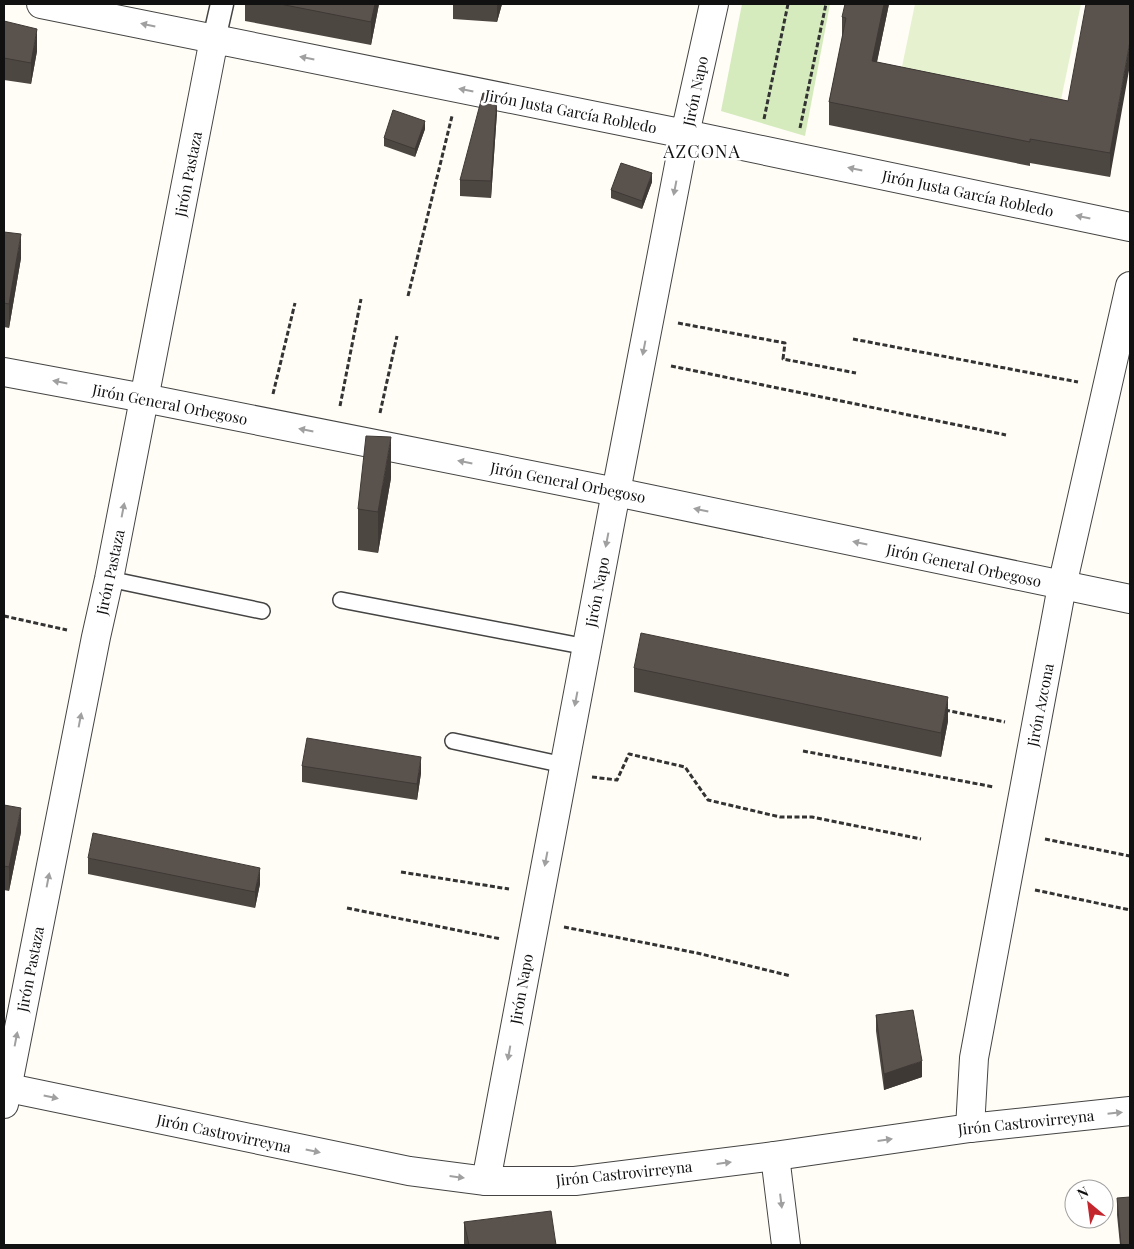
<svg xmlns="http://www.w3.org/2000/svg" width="1134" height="1249" viewBox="0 0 1134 1249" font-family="'Playfair Display',serif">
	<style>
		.green { fill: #d5ebbd }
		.pitch { fill: #e6f2cf }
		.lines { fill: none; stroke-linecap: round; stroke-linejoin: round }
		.service-casing { stroke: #444; stroke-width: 18 }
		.pedestrian-casing { stroke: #444; stroke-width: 25 }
		.minor-casing { stroke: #444; stroke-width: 30 }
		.tertiary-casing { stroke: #444; stroke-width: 30 }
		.path { stroke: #333; stroke-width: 3; stroke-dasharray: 5 2.5; stroke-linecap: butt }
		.service { stroke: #fff; stroke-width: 15 }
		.pedestrian { stroke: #fff; stroke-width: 22 }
		.minor { stroke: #fff; stroke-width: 28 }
		.tertiary { stroke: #fff; stroke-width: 28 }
		.wall { fill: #4d4742 }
		.shaded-wall { fill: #3f3936 }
		.building { fill: #5a524d; stroke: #3f3936 }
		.oneway { fill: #a0a0a0 }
		.labels { text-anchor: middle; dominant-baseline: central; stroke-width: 5; stroke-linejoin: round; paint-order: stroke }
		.street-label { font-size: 15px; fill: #111; stroke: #fff }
		.quarter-label { font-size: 18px; letter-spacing: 1px; fill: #111; stroke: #fff }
	</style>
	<rect width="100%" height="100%" fill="#fffdf5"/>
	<!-- green -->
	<path class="green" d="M742,4H830L805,136L721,111Z"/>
	<!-- pitch -->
	<path class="pitch" d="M915,4H1081L1058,114L899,81Z"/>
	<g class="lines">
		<defs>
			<path id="service" d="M109,579L262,611
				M341,600L587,647
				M453,741L564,765"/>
			<path id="pedestrian" d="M214,39L222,4"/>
			<path id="minor" d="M41,4L685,134L1130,227
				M4,1104L96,637L109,579L214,39
				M970,1128L974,1058L1062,586L1130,286
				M775,1156L786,1245
				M486,1181L616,492L685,134L714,4"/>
			<path id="tertiary" d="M4,372L144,398L616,492L1130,599
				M4,1087L409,1171L486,1181H575L775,1156L970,1128L1130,1111"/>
		</defs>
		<!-- service casing -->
		<use href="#service" class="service-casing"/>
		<!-- pedestrian casing -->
		<use href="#pedestrian" class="pedestrian-casing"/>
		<!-- minor casing -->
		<use href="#minor" class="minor-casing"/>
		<!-- tertiary casing -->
		<use href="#tertiary" class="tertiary-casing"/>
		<!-- path -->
		<path class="path" d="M764,119L788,4
			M800,128L826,4
			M408,296L452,116
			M678,323L785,343L783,359L856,373
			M853,339L1078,382
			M671,366L1006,435
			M273,394L295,303
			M340,406L361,299
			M380,413L397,336
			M4,616L67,630
			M945,710L1005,722
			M803,751L994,787
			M592,777L617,780L629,754L685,767L708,800L780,817H812L921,839
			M1045,839L1130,856
			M401,872L509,889
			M1035,890L1130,910
			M347,908L501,939
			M564,927L697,953L791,976"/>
		<!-- service -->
		<use href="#service" class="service"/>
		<!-- pedestrian -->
		<use href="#pedestrian" class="pedestrian"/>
		<!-- minor -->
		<use href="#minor" class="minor"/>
		<!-- tertiary -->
		<use href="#tertiary" class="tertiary"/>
	</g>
	<!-- wall -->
	<path class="wall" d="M245,4H379L371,45L245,21Z
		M453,4H502L497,22L453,19Z
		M889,4L877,62L1068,101L1130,4L1110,177L1030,163V166L829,125V102L842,39V17Z
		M4,21L37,51L31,84L4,80Z
		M497,112L491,198L460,196V180Z
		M425,129L415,157L384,146V138Z
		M652,182L642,209L611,198V190Z
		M4,232L21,258L9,328L4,327Z
		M391,478L378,553L358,550V509Z
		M634,668L948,721L941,757L634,692Z
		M302,766L421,773L417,800L302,782Z
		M4,805L21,832L9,891L4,890Z
		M88,858L260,884L255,908L88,874Z
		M876,1015L922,1077L884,1090L876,1031Z
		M1117,1198L1130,1245H1120L1117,1215Z
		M464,1222L556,1245H464Z"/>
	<!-- shaded-wall -->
	<path class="shaded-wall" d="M375,4H379L371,45V22Z
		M497,4H502L497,22Z
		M884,4H889L872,85V61Z
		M37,29V51L31,84V63Z
		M1130,41V65L1110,177V153Z
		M497,96V112L491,198V181Z
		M425,121V129L415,157V149Z
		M652,173V182L642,209V201Z
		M21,234V258L9,328V304Z
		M391,437V478L378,553V512Z
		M948,697V721L941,757V733Z
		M421,757V773L417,800V784Z
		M21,808V832L9,891V867Z
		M260,868V884L255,908V892Z
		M922,1061V1077L884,1090V1074Z"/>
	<!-- building -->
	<path class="building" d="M280,4H375L371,22Z
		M845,4H884L872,61L1068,101L1086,4H1130V41L1110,153L1030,139V142L829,102L846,18L842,17Z
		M4,21L37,29L31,63L4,58Z
		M483,93L497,96L491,181L460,180Z
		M393,110L425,121L415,149L384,138Z
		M621,163L652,173L642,201L611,190Z
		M4,232L21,234L9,304L4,303Z
		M366,436L391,437L378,512L358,509Z
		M641,633L948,697L941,733L634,668Z
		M307,738L421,757L417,784L302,766Z
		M4,805L21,808L9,867L4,866Z
		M93,833L260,868L255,892L88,858Z
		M913,1010L922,1061L884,1074L876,1015Z
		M1130,1197V1245H1121L1117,1198Z
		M551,1211L556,1245H469L464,1222Z"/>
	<!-- one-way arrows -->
	<defs><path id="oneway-solid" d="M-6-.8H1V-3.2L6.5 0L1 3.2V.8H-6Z" transform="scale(1.25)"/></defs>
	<g class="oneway">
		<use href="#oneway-solid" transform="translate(148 25) rotate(-168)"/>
		<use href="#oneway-solid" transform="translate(307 58) rotate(-169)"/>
		<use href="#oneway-solid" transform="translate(466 90) rotate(-169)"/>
		<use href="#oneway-solid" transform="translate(855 169) rotate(-168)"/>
		<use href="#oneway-solid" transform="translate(675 188) rotate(101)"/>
		<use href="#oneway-solid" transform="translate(1083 217) rotate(-168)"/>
		<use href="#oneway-solid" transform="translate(644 348) rotate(101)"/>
		<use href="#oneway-solid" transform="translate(60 382) rotate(-169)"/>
		<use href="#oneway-solid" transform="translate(306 430) rotate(-169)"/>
		<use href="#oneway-solid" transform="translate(465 462) rotate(-169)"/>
		<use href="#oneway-solid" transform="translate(123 510) rotate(-79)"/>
		<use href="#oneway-solid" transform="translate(701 510) rotate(-168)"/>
		<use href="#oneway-solid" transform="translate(607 540) rotate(101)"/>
		<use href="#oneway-solid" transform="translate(860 543) rotate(-168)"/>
		<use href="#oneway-solid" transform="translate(576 699) rotate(101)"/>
		<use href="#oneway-solid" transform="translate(80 720) rotate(-79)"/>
		<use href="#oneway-solid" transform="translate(546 859) rotate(101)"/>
		<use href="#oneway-solid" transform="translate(48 880) rotate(-79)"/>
		<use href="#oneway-solid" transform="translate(16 1039) rotate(-79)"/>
		<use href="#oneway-solid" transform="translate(509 1053) rotate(100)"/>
		<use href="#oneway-solid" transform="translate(51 1097) rotate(12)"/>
		<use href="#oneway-solid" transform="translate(1115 1113) rotate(-6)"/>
		<use href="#oneway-solid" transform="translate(885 1140) rotate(-8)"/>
		<use href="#oneway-solid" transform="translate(313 1151) rotate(12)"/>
		<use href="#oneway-solid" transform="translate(724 1163) rotate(-7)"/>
		<use href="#oneway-solid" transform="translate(457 1177) rotate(7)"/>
		<use href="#oneway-solid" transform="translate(781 1201) rotate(83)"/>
	</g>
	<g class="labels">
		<!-- street labels -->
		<g class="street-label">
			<text transform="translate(695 91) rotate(-78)">Jirón Napo</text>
			<text transform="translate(571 111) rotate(11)">Jirón Justa García Robledo</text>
			<text transform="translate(188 174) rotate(-79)">Jirón Pastaza</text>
			<text transform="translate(968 193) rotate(12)">Jirón Justa García Robledo</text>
			<text transform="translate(170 404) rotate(11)">Jirón General Orbegoso</text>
			<text transform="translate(568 482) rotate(11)">Jirón General Orbegoso</text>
			<text transform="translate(964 565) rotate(12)">Jirón General Orbegoso</text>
			<text transform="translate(110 572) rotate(-78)">Jirón Pastaza</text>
			<text transform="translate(597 592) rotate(-79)">Jirón Napo</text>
			<text transform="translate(1040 705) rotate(-79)">Jirón Azcona</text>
			<text transform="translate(30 969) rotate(-79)">Jirón Pastaza</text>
			<text transform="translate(521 989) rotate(-80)">Jirón Napo</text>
			<text transform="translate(1026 1122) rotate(-6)">Jirón Castrovirreyna</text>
			<text transform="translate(224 1133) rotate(12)">Jirón Castrovirreyna</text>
			<text transform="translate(624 1173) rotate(-6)">Jirón Castrovirreyna</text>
		</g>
		<!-- quarter labels -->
		<g class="quarter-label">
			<text x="702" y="151">AZCONA</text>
		</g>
	</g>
	<!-- border -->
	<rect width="1134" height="1249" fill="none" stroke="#111111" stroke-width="10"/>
	<!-- north arrow -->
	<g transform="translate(1089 1204) rotate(331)"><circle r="24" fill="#ffffff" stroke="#a0a0a0"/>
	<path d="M0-4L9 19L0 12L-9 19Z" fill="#c4262e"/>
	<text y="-8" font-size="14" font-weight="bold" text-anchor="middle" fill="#111111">N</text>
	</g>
</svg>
